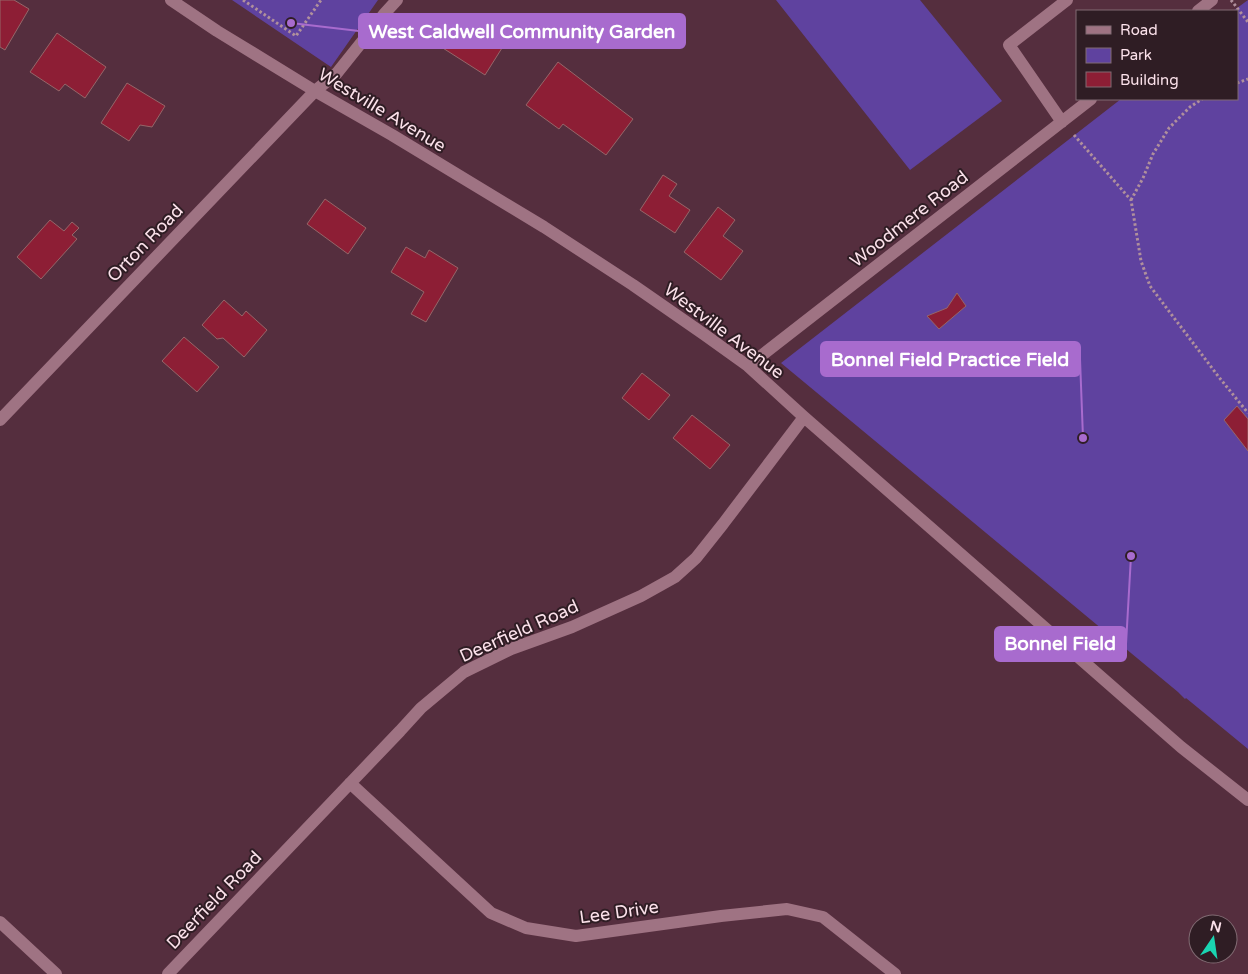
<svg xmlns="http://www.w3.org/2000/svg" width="1248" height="974" viewBox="0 0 1248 974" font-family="'Varela Round',sans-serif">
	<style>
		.green { fill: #5f429f }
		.building { fill: #8d1e35; stroke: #956669 }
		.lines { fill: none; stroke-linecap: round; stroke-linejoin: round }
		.path { stroke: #b0909c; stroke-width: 3; stroke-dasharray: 2.5 2.5; stroke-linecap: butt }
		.minor { stroke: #9f7383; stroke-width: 12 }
		.labels { text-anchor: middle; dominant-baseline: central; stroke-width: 4; stroke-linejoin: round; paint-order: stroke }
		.street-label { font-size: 18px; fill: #fbe1ea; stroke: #2f1d24 }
		.leader { fill: none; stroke: #a86bce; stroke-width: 2 }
		.callout-dot { fill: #a86bce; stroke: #2f1d24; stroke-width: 2 }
		.callout { fill: #a86bce; stroke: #a86bce; stroke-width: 2 }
		.callout-label { font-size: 19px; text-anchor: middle; font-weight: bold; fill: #fff }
	</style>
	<rect width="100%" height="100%" fill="#552e3e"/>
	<!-- green -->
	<path class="green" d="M232,0H378L331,67Z
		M776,0H920L1002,101L910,170Z
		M1248,0V749L1186,698L1185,699L1178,692L781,363L1121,99H1237V11H1233Z"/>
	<!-- building -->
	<path class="building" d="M0,0H14L29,9L5,50L0,47Z
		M452,17L502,48L485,75L435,43Z
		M57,33L106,67L85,98L65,84L59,91L30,72Z
		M558,62L633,119L606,155L563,124L559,129L526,105Z
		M127,83L165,106L152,127L140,125L129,141L101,123Z
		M663,175L677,184L669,196L690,210L675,233L640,210Z
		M325,199L366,228L348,254L307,224Z
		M718,207L735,220L723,236L743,251L721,280L684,252Z
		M50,220L64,231L72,222L79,228L72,235L77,239L41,279L17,257Z
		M406,247L425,258L429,250L458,268L426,322L411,314L424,292L391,272Z
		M957,293L966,306L939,329L927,316L947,308Z
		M224,300L242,316L246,311L267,330L244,357L223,338L217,339L202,325Z
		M184,337L219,367L197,392L162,361Z
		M642,373L670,395L649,420L622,398Z
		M1237,406L1248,419V451L1224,420Z
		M692,415L730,445L710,469L673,438Z"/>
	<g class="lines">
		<!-- path -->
		<path class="path" d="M243,0L296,36L321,0
			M1231,0L1248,22
			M1237,83L1248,79
			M1074,135L1131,200L1141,261L1150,286L1218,376L1248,413
			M1131,200L1143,178L1153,154L1169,128L1190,107L1202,99"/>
		<!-- minor -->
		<path class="minor" d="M171,0L217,31L315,91L392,135L544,227L633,285L705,335L748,366L804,417L1181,747L1248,800
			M1198,11L1212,0
			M1062,122L1009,45L1067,0
			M748,366L1091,99
			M0,420L315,91L337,73L385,13L397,0
			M350,783L491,913L526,928L576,936L721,916L787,909L823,917L895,974
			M0,922L56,974
			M168,974L400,731L421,708L464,672L511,649L572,627L641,596L675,577L696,558L723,524L804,417"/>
	</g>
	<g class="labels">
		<!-- street labels -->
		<g class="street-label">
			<text transform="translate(382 110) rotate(31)">Westville Avenue</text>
			<text transform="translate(909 219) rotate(-38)">Woodmere Road</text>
			<text transform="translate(145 243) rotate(-46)">Orton Road</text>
			<text transform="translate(724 331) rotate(37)">Westville Avenue</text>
			<text transform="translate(519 631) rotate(-24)">Deerfield Road</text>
			<text transform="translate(214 900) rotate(-46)">Deerfield Road</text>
			<text transform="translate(619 912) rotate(-8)">Lee Drive</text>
		</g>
	</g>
	<!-- callouts -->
	<path class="leader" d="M291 23L359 31M1083 438L1080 359M1131 556L1126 644"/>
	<g class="callout-dot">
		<circle cx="291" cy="23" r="5"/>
		<circle cx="1083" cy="438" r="5"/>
		<circle cx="1131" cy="556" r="5"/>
	</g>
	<g class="callout">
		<rect x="359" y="14" width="326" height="34" rx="5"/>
		<rect x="821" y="342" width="259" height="34" rx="5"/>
		<rect x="995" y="627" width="131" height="34" rx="5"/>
	</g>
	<g class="callout-label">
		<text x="522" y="38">West Caldwell Community Garden</text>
		<text x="950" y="366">Bonnel Field Practice Field</text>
		<text x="1060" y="650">Bonnel Field</text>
	</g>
	<!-- legend -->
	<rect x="1076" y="10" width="162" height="90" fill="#2f1d24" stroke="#816b73"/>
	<rect x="1086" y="26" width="25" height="8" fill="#9f7383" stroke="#816b73"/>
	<text x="1120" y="35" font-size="15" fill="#fbe1ea">Road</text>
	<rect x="1086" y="48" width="25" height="15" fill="#5f429f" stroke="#816b73"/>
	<text x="1120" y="60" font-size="15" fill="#fbe1ea">Park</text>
	<rect x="1086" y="72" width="25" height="15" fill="#8d1e35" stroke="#816b73"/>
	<text x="1120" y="85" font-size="15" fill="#fbe1ea">Building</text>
	<!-- north arrow -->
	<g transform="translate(1213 939) rotate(13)"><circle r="24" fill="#2f1d24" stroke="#816b73"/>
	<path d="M0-4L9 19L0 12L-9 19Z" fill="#1ad5b2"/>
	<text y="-8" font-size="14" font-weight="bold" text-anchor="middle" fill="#fbe1ea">N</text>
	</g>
</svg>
